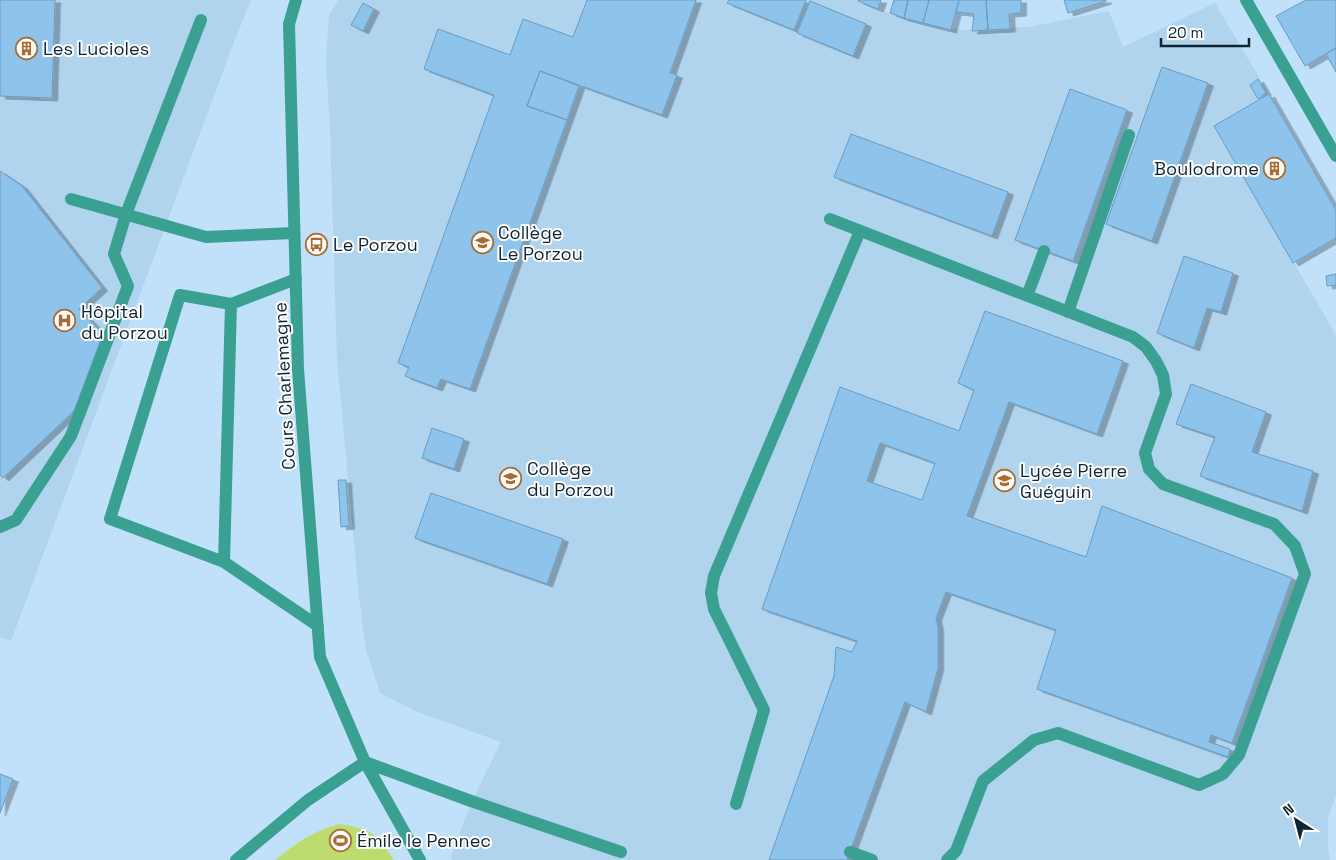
<svg xmlns="http://www.w3.org/2000/svg" width="1336" height="860" viewBox="0 0 1336 860" font-family="'Space Grotesk',sans-serif">
	<style>
		.built { fill: #b0d3ee }
		.green { fill: #bedc6d }
		.building { fill: #8ec3ec; stroke: #689cc3; fill-rule: evenodd; filter: url(#shadow) }
		.lines { fill: none; stroke-linecap: round; stroke-linejoin: round }
		.minor { stroke: #3aa092; stroke-width: 12 }
		.labels { text-anchor: middle; dominant-baseline: central; stroke-width: 4; stroke-linejoin: round; paint-order: stroke }
		.poi-label { font-size: 18px; fill: #0f2534; stroke: #fdfdfd; text-anchor: start }
		.street-label { font-size: 18px; fill: #0f2534; stroke: #fdfdfd }
	</style>
	<defs>
		<filter id="shadow"><feDropShadow dx="5.5" dy="3" stdDeviation="0" flood-color="#0004"/></filter>
	</defs>
	<rect width="100%" height="100%" fill="#c1e1fa"/>
	<!-- built -->
	<path class="built" d="M0,0H251L234,42L11,641L0,637Z
		M338,0H854L904,19L962,30L1029,27L1109,11L1123,47L1215,3L1269,94L1214,126L1336,335V795L1328,818V849L1330,860H453L451,856L472,801L501,742L415,711L380,693L366,650L359,597L337,359L330,131L326,61L329,15Z"/>
	<!-- green -->
	<path class="green" d="M339,824C373,829 375,833 394,860H275C298,842 311,832 339,824Z"/>
	<!-- building -->
	<path class="building" d="M0,0H55L52,98L0,96Z
		M587,0H696L670,73L677,75L662,115L540,71L527,106L567,120L470,389L441,379L437,388L405,376L409,367L398,363L494,95L424,69L438,29L510,55L523,19L573,37Z
		M729,0H806L794,30L727,3Z
		M858,0H881L878,9L858,1Z
		M894,0H908L904,18L890,13Z
		M908,0H929L923,23L904,18Z
		M929,0H959L951,30L923,23Z
		M959,0H986L988,30L972,31L974,14L956,12Z
		M986,0H1021V13L1009,14L1010,29L988,30Z
		M1064,0H1106V1L1068,13Z
		M1306,0H1336V48L1305,66L1276,16Z
		M810,1L866,24L853,56L797,33Z
		M363,3L374,9L363,31L351,25Z
		M1336,48V72L1326,54Z
		M1162,67L1208,83L1152,241L1106,224Z
		M540,71L579,86L567,120L527,106Z
		M1258,79L1266,93L1258,99L1250,85Z
		M1070,89L1127,110L1073,261L1015,240Z
		M1269,94L1336,210V238L1293,263L1214,126Z
		M851,134L1008,192L992,236L834,177Z
		M0,171L22,186L102,288L79,309L103,334L74,411L3,478L0,475Z
		M1184,256L1233,273L1221,312L1207,308L1194,348L1157,333Z
		M1336,274V285L1327,286L1326,276Z
		M985,311L1123,361L1097,434L1009,402L967,516L1086,557L1102,506L1292,578L1232,743L1211,735L1209,742L1230,749L1228,757L1037,689L1056,630L946,592L936,618L938,628V668L926,712L905,702L847,860H769L834,676L836,647L852,652L857,641L762,609L840,387L959,431L974,390L958,383ZM880,443L935,463L922,500L867,481Z
		M1191,384L1266,412L1252,452L1313,471L1302,511L1200,476L1215,437L1176,424Z
		M432,428L464,439L454,469L422,458Z
		M338,480H346L349,526L341,527Z
		M431,493L563,539L547,584L415,538Z
		M0,774L13,779L0,813Z"/>
	<g class="lines">
		<!-- minor -->
		<path class="minor" d="M296,0L289,24L298,369L320,657L365,762L420,860
			M1246,0L1336,156
			M71,199L206,237L294,233
			M830,219L1133,337L1146,347L1156,361L1163,375L1166,394L1145,453L1149,469L1163,484L1274,524L1295,546L1305,574L1239,755L1223,774L1199,785L1058,733L1034,740L983,781L956,851L947,860
			M1027,296L1044,251
			M231,304L224,562L110,519L180,295L231,304L296,279
			M1068,312L1129,135
			M0,527L16,520L71,436L128,286L114,254L126,214L201,20
			M224,562L318,626
			M365,762L471,801L621,852
			M736,804L764,710L714,609L711,593L714,576L860,231
			M850,852L872,860
			M236,860L308,800L365,762"/>
	</g>
	<!-- icons -->
	<defs>
		<symbol id="building-ring" viewBox="-11 -11 22 22"><circle r="9.5" fill="#fdfdfd" stroke="#a96b30" stroke-width="1.5"/><path d="M-4-6H4V6H1V3H-1V6H-4ZM-2.5-4.3h1.7v1.8h-1.7ZM.8-4.3h1.7v1.8H.8ZM-2.5-1h1.7V.8h-1.7ZM.8-1h1.7V.8H.8Z" fill="#a96b30"/></symbol>
		<symbol id="school-ring" viewBox="-11 -11 22 22"><circle r="9.5" fill="#fdfdfd" stroke="#a96b30" stroke-width="1.5"/><path d="M0-5L7-2L0 1L-7-2ZM-4 1L0 2.5L4 1V4Q0 6-4 4Z" fill="#a96b30"/></symbol>
		<symbol id="bus-ring" viewBox="-11 -11 22 22"><circle r="9.5" fill="#fdfdfd" stroke="#a96b30" stroke-width="1.5"/><path d="M-5-6H5V4H4V6H2V4H-2V6H-4V4H-5ZM-3.5-4V0h7V-4ZM-3.5 1.2v1.5H-2V1.2ZM2 1.2v1.5H3.5V1.2Z" fill="#a96b30"/></symbol>
		<symbol id="hospital-ring" viewBox="-11 -11 22 22"><circle r="9.5" fill="#fdfdfd" stroke="#a96b30" stroke-width="1.5"/><path d="M-5-5h3v3.5h4V-5h3V5h-3V1.5h-4V5h-3Z" fill="#a96b30"/></symbol>
		<symbol id="stadium-ring" viewBox="-11 -11 22 22"><circle r="9.5" fill="#fdfdfd" stroke="#a96b30" stroke-width="1.5"/><path d="M0-5a6.5 5 0 1 0 0 10a6.5 5 0 1 0 0-10ZM-3.5-1.8h7v3.6h-7Z" fill="#a96b30"/></symbol>
	</defs>
	<g fill-rule="evenodd">
		<use href="#building-ring" x="14" y="36" width="25" height="25"/>
		<use href="#building-ring" x="1262" y="156" width="25" height="25"/>
		<use href="#school-ring" x="470" y="230" width="25" height="25"/>
		<use href="#bus-ring" x="304" y="232" width="25" height="25"/>
		<use href="#hospital-ring" x="52" y="308" width="25" height="25"/>
		<use href="#school-ring" x="498" y="466" width="25" height="25"/>
		<use href="#school-ring" x="992" y="468" width="25" height="25"/>
		<use href="#stadium-ring" x="328" y="828" width="25" height="25"/>
	</g>
	<g class="labels">
		<!-- poi labels -->
		<g class="poi-label">
			<text x="43" y="48">Les Lucioles</text>
			<text x="1259" y="168" text-anchor="end">Boulodrome</text>
			<text x="498" y="232">Collège<tspan x="498" dy="21">Le Porzou</tspan></text>
			<text x="333" y="244">Le Porzou</text>
			<text x="81" y="311">Hôpital<tspan x="81" dy="21">du Porzou</tspan></text>
			<text x="527" y="468">Collège<tspan x="527" dy="21">du Porzou</tspan></text>
			<text x="1020" y="470">Lycée Pierre<tspan x="1020" dy="21">Guéguin</tspan></text>
			<text x="357" y="840">Émile le Pennec</text>
		</g>
		<!-- street labels -->
		<g class="street-label">
			<text transform="translate(284 386) rotate(-93)">Cours Charlemagne</text>
		</g>
	</g>
	<!-- north arrow -->
	<g transform="translate(1296 820) rotate(324)" stroke="#fdfdfd" stroke-width="4" paint-order="stroke">
	<path d="M0-4L9 19L0 12L-9 19Z" fill="#0f2534"/>
	<text y="-8" font-size="14" font-weight="bold" text-anchor="middle" fill="#0f2534">N</text>
	</g>
	<!-- scale -->
	<path d="M1161 38v8h88v-8" fill="none" stroke="#0f2534" stroke-width="2.5"/>
	<text x="1168" y="38" font-size="15" fill="#0f2534" stroke="#fdfdfd" stroke-width="4" paint-order="stroke">20 m</text>
</svg>
